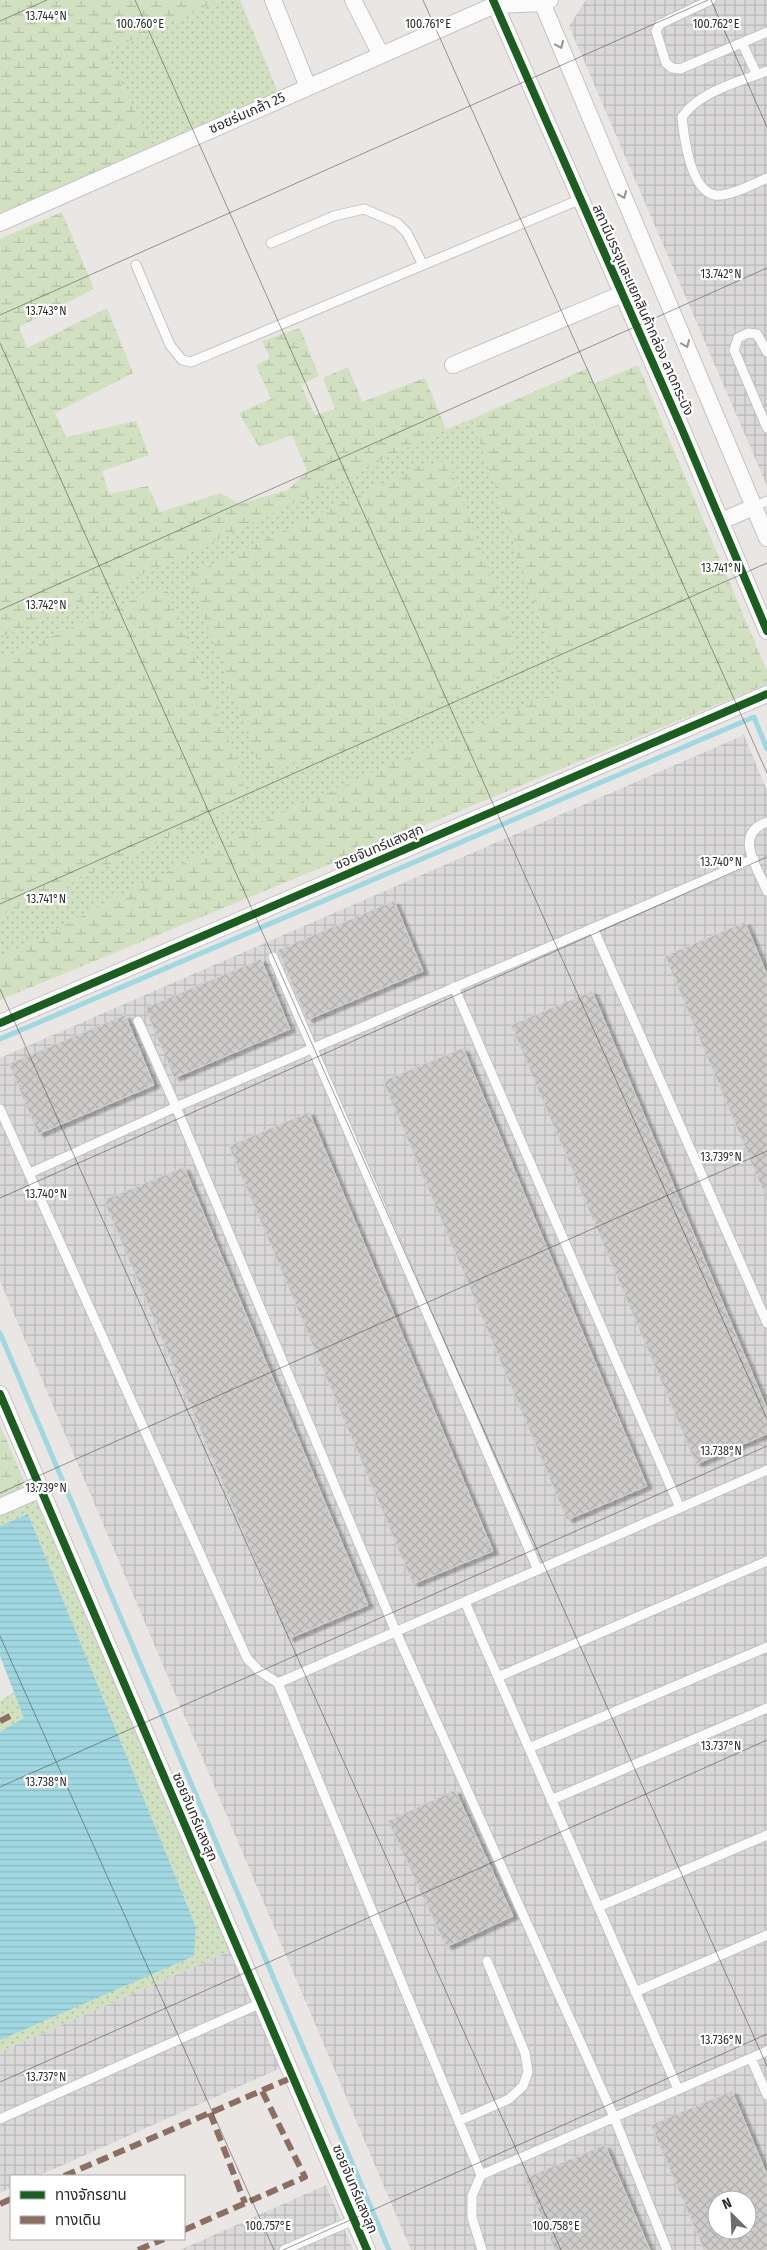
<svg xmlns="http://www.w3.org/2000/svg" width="767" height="2250" viewBox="0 0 767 2250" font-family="'Fira Sans Condensed','Noto Sans Thai',sans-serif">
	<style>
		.industrial { fill: url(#industrial-grid); fill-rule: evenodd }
		.green { fill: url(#green-dots); fill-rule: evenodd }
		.wetland { fill: url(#wetland-marsh) }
		.water { fill: url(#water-rules) }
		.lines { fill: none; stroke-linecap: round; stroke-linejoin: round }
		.stream { stroke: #a0d7e1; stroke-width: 5 }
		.building { fill: url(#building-cross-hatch); stroke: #d4d2cf; fill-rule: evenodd; filter: url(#shadow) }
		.service-casing { stroke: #c4c3c3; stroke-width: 11 }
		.minor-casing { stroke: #c4c3c3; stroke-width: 18 }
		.service { stroke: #fcfbfb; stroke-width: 9 }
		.minor { stroke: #fcfbfb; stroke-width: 16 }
		.quiet { stroke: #8d6e63; stroke-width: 6; stroke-dasharray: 12 6; stroke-linecap: butt }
		.cycleway-casing { stroke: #fff; stroke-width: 11 }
		.cycleway { stroke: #1b5e20; stroke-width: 8 }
		.oneway { stroke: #949494 }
		.ticks { fill: none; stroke: #2c2c2c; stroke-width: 1; stroke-opacity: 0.45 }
		.labels { text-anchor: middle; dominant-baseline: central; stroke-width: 4.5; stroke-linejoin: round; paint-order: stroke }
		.street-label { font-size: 14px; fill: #2c2c2c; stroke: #fff }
		.ticks-label { font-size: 12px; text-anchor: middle; fill: #2c2c2c; stroke: #fff; stroke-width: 4.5; stroke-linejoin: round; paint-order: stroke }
	</style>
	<defs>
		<pattern id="industrial-grid" width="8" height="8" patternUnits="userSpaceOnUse" patternTransform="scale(1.25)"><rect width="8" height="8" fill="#dad8d9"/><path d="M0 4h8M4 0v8" fill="none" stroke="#bbbaba"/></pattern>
		<pattern id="green-dots" width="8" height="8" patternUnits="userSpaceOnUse" patternTransform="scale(1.25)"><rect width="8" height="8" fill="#d0e0c0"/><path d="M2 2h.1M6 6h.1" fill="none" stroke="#b3c0a5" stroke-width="1.8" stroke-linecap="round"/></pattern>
		<pattern id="wetland-marsh" width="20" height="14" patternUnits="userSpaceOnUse" patternTransform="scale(1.25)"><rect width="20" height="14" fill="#d0e0c0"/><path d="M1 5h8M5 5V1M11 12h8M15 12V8" fill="none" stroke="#b3c0a5"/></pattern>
		<pattern id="water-rules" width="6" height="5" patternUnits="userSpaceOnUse" patternTransform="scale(1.25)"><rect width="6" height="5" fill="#a0d7e1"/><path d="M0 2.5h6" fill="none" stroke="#8ab9c1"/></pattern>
		<pattern id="building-cross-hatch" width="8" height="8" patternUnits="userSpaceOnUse" patternTransform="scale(1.25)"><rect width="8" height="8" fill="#ceccca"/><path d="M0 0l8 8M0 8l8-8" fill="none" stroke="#b1afae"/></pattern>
		<filter id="shadow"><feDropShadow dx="5.5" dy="3" stdDeviation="1" flood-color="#0004"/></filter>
	</defs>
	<rect width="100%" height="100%" fill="#e9e6e3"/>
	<!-- industrial -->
	<path class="industrial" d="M586,0H767V486L569,26Z
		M744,735L767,791V2250H411L0,1281V1058ZM717,2200H747V2230H717Z
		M230,1951L283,2067L38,2176H11V2188L0,2193V2052Z
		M326,2185L353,2250H180Z"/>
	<!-- green -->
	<path class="green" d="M220,0H240L280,97L155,151L105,52Z
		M472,419L563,689L277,815L0,958V916L246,801L165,586L0,660V638L181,557L437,433ZM448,461L189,576L416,468Z
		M25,1483L38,1502L230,1951L0,2052V2040L193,1956L196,1927L28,1514L0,1526V1495Z
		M16,1691L24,1718L0,1732V1701Z"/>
	<!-- wetland -->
	<path class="wetland" d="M0,0H220L105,52L155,151L0,217Z
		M62,212L94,289L19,327L27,348L107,308L133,373L55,413L66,437L136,421L149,455L102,471L109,494L148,486L160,512L221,493L239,504L288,490L307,471L292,435L259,447L239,413L271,399L256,365L270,358L262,341L300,328L319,376L301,385L315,415L335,409L323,378L348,367L362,402L425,378L446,429L181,557L0,638V239Z
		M638,365L767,671V684L0,1000V958L277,815L563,689L472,419L588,368L594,384Z
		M448,461L514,638L509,669L341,752L274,770L259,765L188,576L416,468Z
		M165,585L241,770L246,801L0,916V660Z
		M0,1425L25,1483L0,1495Z"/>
	<!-- water -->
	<path class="water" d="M28,1514L196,1927L194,1956L0,2040V1732L24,1718L0,1656V1526Z"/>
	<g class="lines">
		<!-- stream -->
		<path class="stream" d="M0,1039L754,717L767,749
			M0,1333L389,2250"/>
	</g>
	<!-- building -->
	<path class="building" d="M394,901L423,971L307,1020L278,950Z
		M745,922L767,975V1200L665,956Z
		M261,959L290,1029L174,1078L145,1008Z
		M592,991L767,1409V1434L696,1464L511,1025Z
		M125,1015L154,1085L38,1134L9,1064Z
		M463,1048L647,1486L567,1520L383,1081Z
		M309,1112L493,1551L413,1584L229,1146Z
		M184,1167L368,1605L288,1639L104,1200Z
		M455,1790L513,1916L446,1947L388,1821Z
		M732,2091L767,2175V2250H704L651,2125ZM717,2200H747V2230H717Z
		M605,2145L650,2250H555L525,2178Z"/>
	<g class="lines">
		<defs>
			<path id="service" d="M711,0L660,24L656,31L666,63L672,68L680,69L767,32
				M742,43L757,75
				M767,71C739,82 700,91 682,117C684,137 690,190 715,195C729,197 754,184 767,178
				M271,243L334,216L364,209L397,223L407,233L423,265
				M136,265L170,345L182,360L191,362L581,199
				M767,352L757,334L748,333L738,338L734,350L767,428
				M754,507L767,501
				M767,822C733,834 757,867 767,891
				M593,928L767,1323
				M273,957L538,1570
				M454,987L680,1508
				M138,1021L176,1107L396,1632L614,2117L667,2250
				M0,1109L247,1658L258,1670L278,1683L481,2175
				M30,1173L176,1107L754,859
				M465,1602L678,2089
				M498,1677L767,1561
				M278,1683L767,1470
				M529,1748L767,1647
				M551,1800L767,1708
				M598,1907L767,1835
				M635,1992L767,1935
				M751,2058L767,2095
				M0,2119L261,2003
				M459,2121L509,2099L523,2086L528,2072L525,2053L487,1961
				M284,2250L354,2220
				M482,2250L472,2217V2196L481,2175L767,2051"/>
			<path id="minor" d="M273,0L308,87
				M353,0L381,55
				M493,0L681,427L767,631
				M497,0L495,5L543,3L550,0
				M541,0L767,538
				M0,223L495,5
				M453,365L622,294
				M721,521L754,507
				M0,1023L767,694
				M0,1394L367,2250
				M0,1507L41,1489"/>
		</defs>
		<!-- service casing -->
		<use href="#service" class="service-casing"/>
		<!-- minor casing -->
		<use href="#minor" class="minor-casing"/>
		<!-- service -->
		<use href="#service" class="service"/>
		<!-- minor -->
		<use href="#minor" class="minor"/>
		<!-- quiet -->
		<path class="quiet" d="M0,1721L10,1716
			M210,2113L245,2203
			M64,2176L293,2077
			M0,2204L11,2199
			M184,2230L305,2177L262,2091
			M138,2250L164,2239"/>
		<defs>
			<path id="cycleway" d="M493,0L681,427L767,631
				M0,1023L767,694
				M0,1394L367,2250"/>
		</defs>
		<!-- cycleway casing -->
		<use href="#cycleway" class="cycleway-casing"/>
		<!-- cycleway -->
		<use href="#cycleway" class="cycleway"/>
	</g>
	<!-- one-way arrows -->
	<defs><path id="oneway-chevron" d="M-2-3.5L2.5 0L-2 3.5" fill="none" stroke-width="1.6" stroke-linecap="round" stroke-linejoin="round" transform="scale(1.25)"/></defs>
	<g class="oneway">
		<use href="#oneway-chevron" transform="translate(560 45) rotate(67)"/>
		<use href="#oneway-chevron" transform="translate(623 195) rotate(67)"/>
		<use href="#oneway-chevron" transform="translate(686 344) rotate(67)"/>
	</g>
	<!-- ticks -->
	<path class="ticks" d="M135,0L767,1419M423,0L767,773M711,0L767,127M0,21L47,0M0,315L708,0M0,343L767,2066M0,610L767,268M0,904L767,563M0,989L561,2250M0,1198L767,857M0,1493L767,1151M0,1636L274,2250M0,1787L767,1446M0,2082L767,1740M283,2250L767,2034"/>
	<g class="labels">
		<!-- street labels -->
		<g class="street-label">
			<text transform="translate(247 113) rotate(-24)">ซอยร่มเกล้า 25</text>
			<text transform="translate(643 310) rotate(66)">สถานีบรรจุและแยกสินค้ากล่อง ลาดกระบัง</text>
			<text transform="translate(379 847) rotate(-23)">ซอยจันทร์แสงสุก</text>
			<text transform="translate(195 1817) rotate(67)">ซอยจันทร์แสงสุก</text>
			<text transform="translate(355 2189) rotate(67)">ซอยจันทร์แสงสุก</text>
		</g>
	</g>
	<g class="ticks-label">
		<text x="46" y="20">13.744°N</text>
		<text x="428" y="28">100.761°E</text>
		<text x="716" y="28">100.762°E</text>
		<text x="140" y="28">100.760°E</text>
		<text x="721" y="278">13.742°N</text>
		<text x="46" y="315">13.743°N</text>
		<text x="721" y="572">13.741°N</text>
		<text x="46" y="609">13.742°N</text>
		<text x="721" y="866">13.740°N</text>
		<text x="46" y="903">13.741°N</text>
		<text x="721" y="1161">13.739°N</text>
		<text x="46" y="1198">13.740°N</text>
		<text x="721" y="1455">13.738°N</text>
		<text x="46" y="1492">13.739°N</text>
		<text x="721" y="1750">13.737°N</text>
		<text x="46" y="1786">13.738°N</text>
		<text x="721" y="2044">13.736°N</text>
		<text x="46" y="2081">13.737°N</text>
		<text x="268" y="2230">100.757°E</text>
		<text x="556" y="2230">100.758°E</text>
	</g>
	<!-- legend -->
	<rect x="10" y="2175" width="175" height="65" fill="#ffffff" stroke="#ababab"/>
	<rect x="20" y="2191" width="25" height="8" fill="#1b5e20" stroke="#ababab"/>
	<text x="55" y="2200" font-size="15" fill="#2c2c2c">ทางจักรยาน</text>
	<rect x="20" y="2216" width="25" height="8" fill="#8d6e63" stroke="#ababab"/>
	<text x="55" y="2225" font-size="15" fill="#2c2c2c">ทางเดิน</text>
	<!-- north arrow -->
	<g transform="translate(732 2215) rotate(336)"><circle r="24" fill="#ffffff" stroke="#ababab"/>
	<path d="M0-4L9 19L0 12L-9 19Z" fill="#6e6d6c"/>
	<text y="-8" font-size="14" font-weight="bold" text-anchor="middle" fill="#2c2c2c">N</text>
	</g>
</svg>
